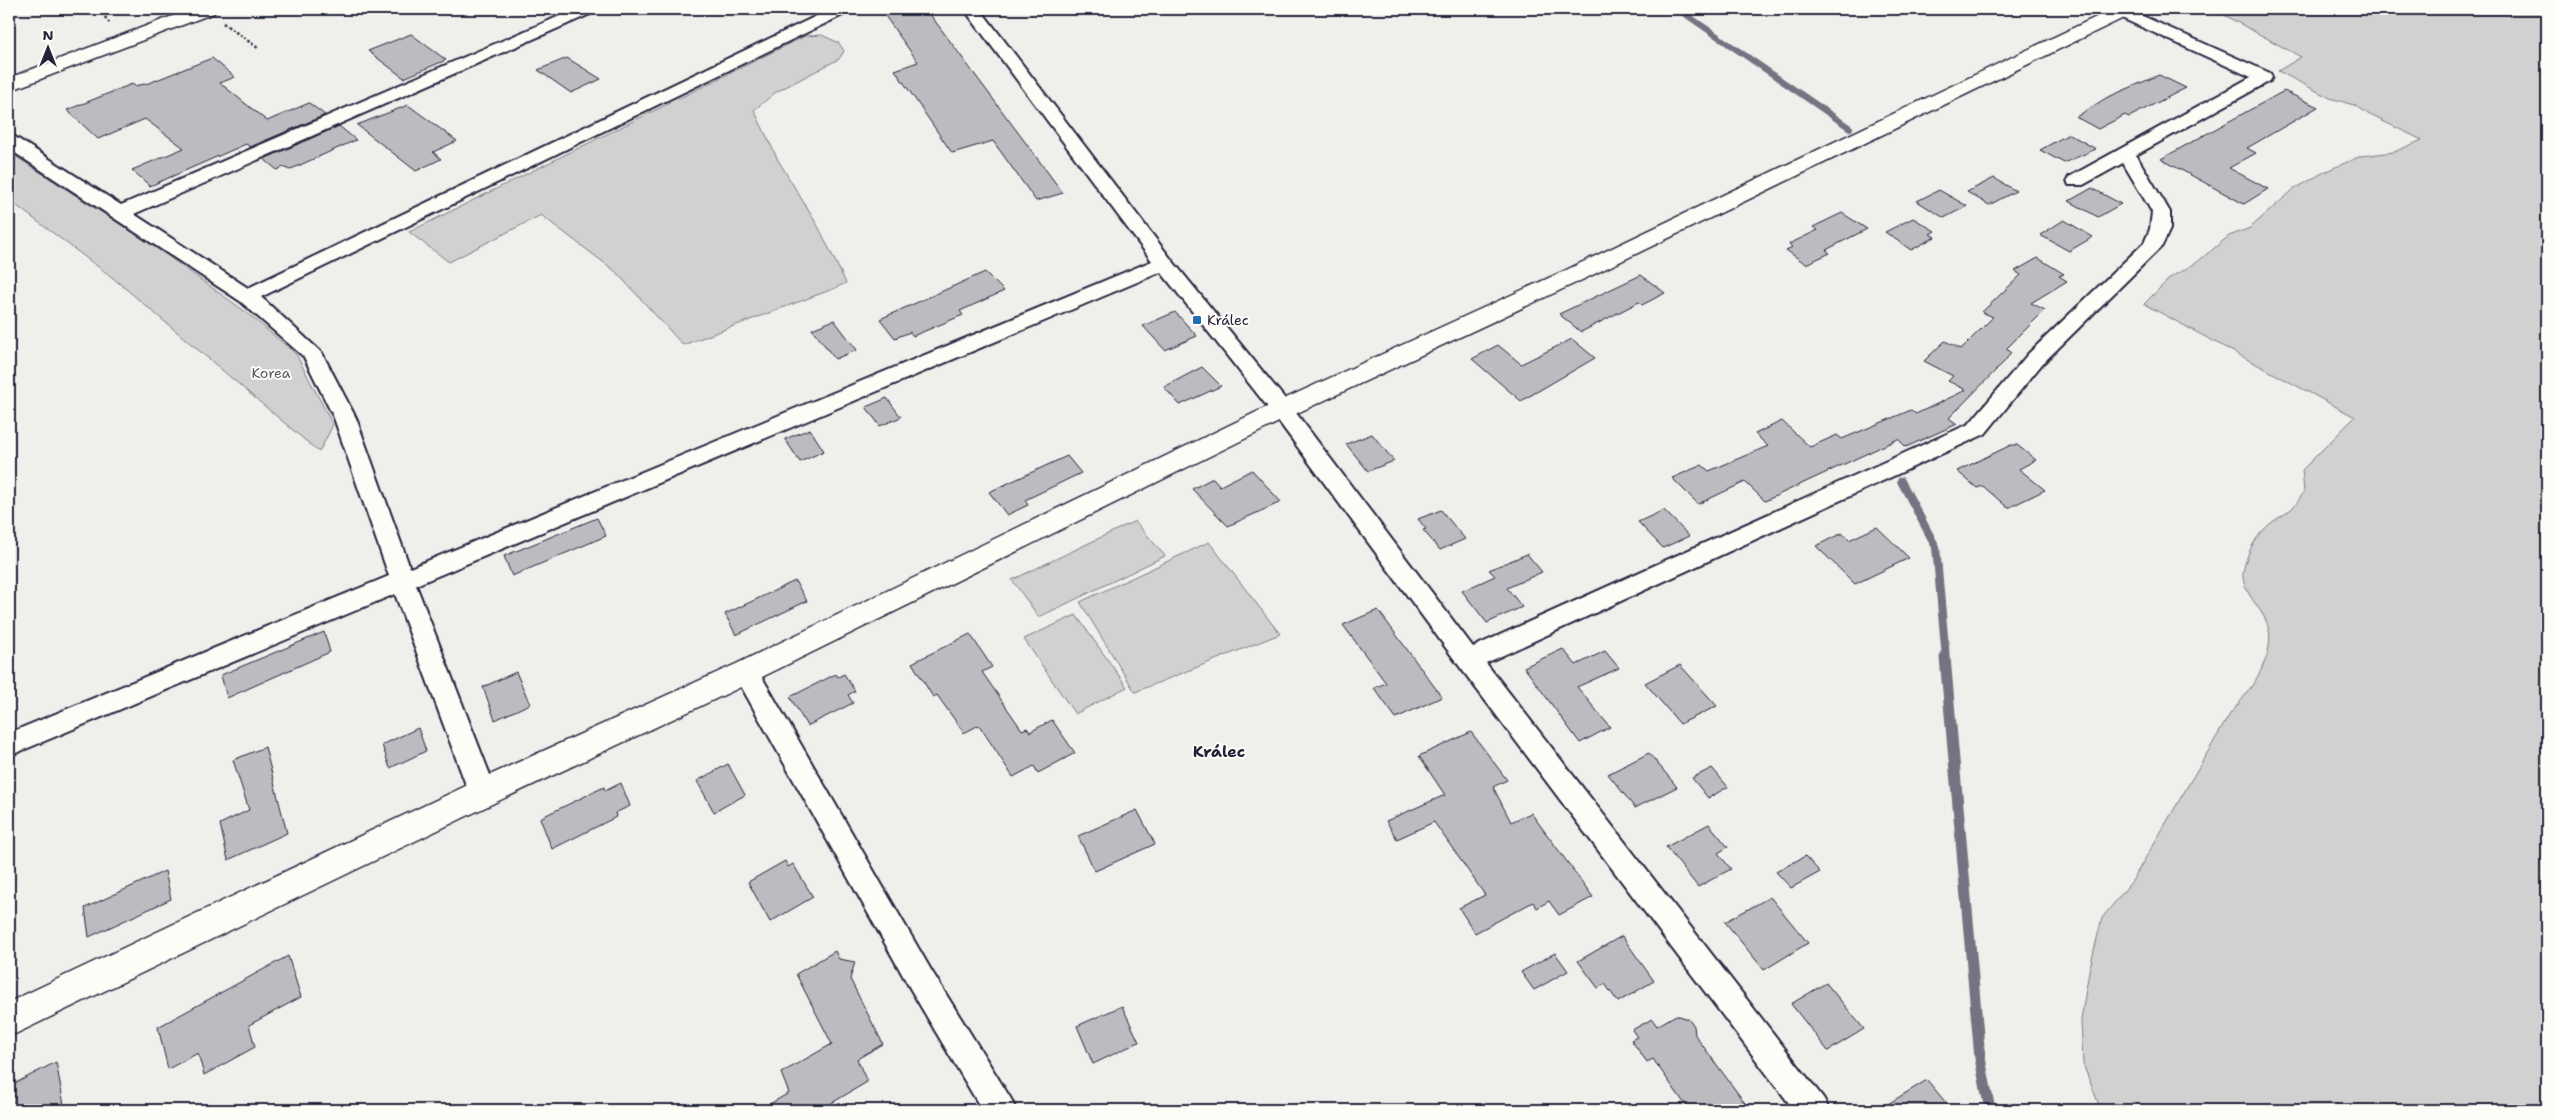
<svg xmlns="http://www.w3.org/2000/svg" width="2556" height="1119" viewBox="0 0 2556 1119" font-family="'Shantell Sans',sans-serif">
	<style>
		.green { fill: #d2d1d1; stroke: #7a7a86 }
		.lines { fill: none; stroke-linecap: round; stroke-linejoin: round }
		.stream-far2 { stroke: #737381; stroke-width: 6 }
		.stream-far1 { stroke: #737381; stroke-width: 8 }
		.stream { stroke: #737381; stroke-width: 11 }
		.building { fill: #bcbcc0; stroke: #22223b }
		.street-casing { stroke: #22223b; stroke-width: 4 }
		.secondary-casing { stroke: #22223b; stroke-width: 3 }
		.path { stroke: #22223b; stroke-width: 2.5; stroke-dasharray: 2.5 2.5; stroke-linecap: butt }
		.street { fill: #fdfcf7; fill-rule: evenodd }
		.secondary { fill: #fdfcf7; fill-rule: evenodd }
		.poi-dot { fill: #1f6fb2; stroke: #fdfcf7; stroke-width: 2 }
		.labels { text-anchor: middle; dominant-baseline: central; stroke-width: 4; stroke-linejoin: round; paint-order: stroke }
		.poi-label { font-size: 14px; fill: #22223b; stroke: #fdfcf7; text-anchor: start }
		.park-label { font-size: 14px; fill: #575768; stroke: #fdfcf7 }
		.quarter-label { font-size: 16px; font-weight: bold; fill: #22223b; stroke: #fdfcf7 }
	</style>
	<rect width="100%" height="100%" fill="#f0efec"/>
	<filter id="ink" filterUnits="userSpaceOnUse"><feTurbulence type="fractalNoise" baseFrequency=".02" numOctaves="2"/><feDisplacementMap in="SourceGraphic" scale="10" xChannelSelector="R" yChannelSelector="G"/><feConvolveMatrix kernelMatrix="1 2 1 2 8 2 1 2 1" color-interpolation-filters="sRGB"/></filter>
	<g filter="url(#ink)">
		<!-- green -->
		<path class="green" d="M2213,9H2547V1110H2101L2083,1064L2081,1020L2089,971L2102,918L2132,881L2230,714C2249,692 2279,654 2267,623C2260,605 2238,589 2244,568C2248,550 2257,534 2271,523C2277,518 2285,515 2290,510C2296,505 2300,498 2304,492L2302,470L2355,417L2144,304L2171,277L2196,263L2229,236L2250,228L2293,190L2324,172L2361,156L2394,152L2422,140L2368,114L2357,106L2330,98L2278,71L2301,57Z
			M822,35L839,43L844,51L839,59L776,92L754,110L778,160L819,228L846,283L833,289L683,345L615,271L541,215L449,262L409,232L805,36Z
			M9,152L158,249L246,312L296,354L333,425L319,452L113,278L9,200Z
			M1135,521L1165,556L1039,617L1012,580Z
			M1209,542L1280,634L1135,692L1080,602Z
			M1076,615L1127,687L1075,714L1024,639Z"/>
		<g class="lines">
			<!-- stream-far2 -->
			<path class="stream-far2" d="M1678,9L1850,128"/>
			<!-- stream-far1 -->
			<path class="stream-far1" d="M1901,481L1936,547L1946,658"/>
			<!-- stream -->
			<path class="stream" d="M1945,657L1980,1058L1990,1110"/>
		</g>
		<!-- building -->
		<path class="building" d="M880,9H926L1063,193L1036,201L993,141L952,153L895,70L918,62Z
			M411,34L446,60L404,78L368,51Z
			M212,58L235,77L220,83L267,121L309,103L325,115L250,147L246,144L150,186L132,170L184,148L145,119L98,139L67,110L132,84L135,86L149,83Z
			M567,58L601,79L571,93L538,70Z
			M2159,75L2186,88L2129,117L2125,115L2098,129L2076,117L2106,98Z
			M2284,91L2318,107L2247,148L2256,153L2229,168L2268,189L2244,204L2161,159Z
			M408,105L457,141L433,152L441,159L416,171L357,125Z
			M339,126L356,140L289,170L284,167L277,170L264,159Z
			M2069,134L2096,149L2064,163L2040,150Z
			M1994,178L2016,191L1989,205L1967,192Z
			M2092,188L2121,204L2098,217L2069,201Z
			M1939,190L1967,206L1944,218L1917,201Z
			M1842,213L1867,229L1826,250L1830,253L1806,264L1786,250L1792,247L1789,244L1818,230L1813,227Z
			M1913,218L1935,231L1930,234L1935,237L1911,250L1885,232Z
			M2064,220L2093,237L2069,251L2040,235Z
			M2038,258L2064,274L2059,276L2067,281L2031,303L2045,310L2006,349L2011,352L2005,361L1949,418L1957,424L1906,447L1898,439L1765,501L1745,482L1698,504L1672,478L1702,465L1709,471L1768,446L1755,434L1782,421L1810,447L1837,435L1842,439L1911,410L1916,414L1966,390L1948,381L1953,376L1924,361L1945,341L1961,349L1993,317L1982,312L2021,275L2015,271Z
			M985,272L1004,291L960,311L963,315L913,336L910,332L895,338L880,319Z
			M1641,275L1665,293L1642,305L1639,302L1581,332L1559,314Z
			M1175,312L1197,336L1165,350L1143,326Z
			M834,320L857,350L835,359L812,329Z
			M1572,339L1595,358L1521,401L1472,359L1498,345L1521,364Z
			M1202,367L1221,386L1180,405L1164,387Z
			M887,398L901,417L880,426L866,407Z
			M810,429L824,451L800,462L785,439Z
			M1372,434L1394,461L1368,471L1346,444Z
			M2011,445H2017L2036,460L2019,469L2045,490L2008,508L1983,486L1977,488L1957,471Z
			M1067,456L1081,473L1025,500L1028,505L1007,515L989,492Z
			M1252,470L1281,502L1228,526L1192,489L1213,478L1220,486Z
			M1441,510L1465,539L1440,550L1423,530L1426,529L1418,519Z
			M1664,510L1689,536L1663,548L1638,522Z
			M597,518L606,536L512,576L504,556Z
			M1877,527L1909,558L1855,584L1816,546L1842,533L1849,540Z
			M1527,554L1542,572L1507,588L1522,607L1487,623L1462,591L1495,576L1489,570Z
			M795,581L807,601L736,635L725,614Z
			M1378,610L1442,697L1396,718L1374,688L1386,683L1343,625Z
			M324,632L330,652L227,698L221,675Z
			M970,634L992,667L982,672L1022,730L1027,728L1030,732L1052,720L1075,753L1038,773L1034,766L1013,777L979,725L964,733L937,695L933,697L912,663Z
			M1563,649L1576,665L1605,651L1619,668L1577,687L1610,727L1580,743L1524,667Z
			M1680,665L1717,706L1680,724L1645,683Z
			M516,672L530,704L495,720L483,687Z
			M836,674L838,677L844,674L855,691L848,695L853,703L807,726L790,697Z
			M418,728L426,751L390,768L382,745Z
			M1471,732L1507,780L1493,787L1511,822L1531,813L1593,897L1559,915L1549,901L1537,908L1533,902L1475,933L1459,908L1485,895L1434,822L1397,839L1386,821L1445,795L1419,756Z
			M265,747L287,833L228,860L220,824L249,810L233,760Z
			M1649,753L1677,787L1635,808L1608,774Z
			M728,764L745,795L714,812L697,781Z
			M1712,768L1728,787L1708,798L1692,778Z
			M621,783L630,806L615,813L616,817L552,849L540,818L604,787L605,791Z
			M1137,810L1155,844L1095,871L1078,836Z
			M1709,824L1728,847L1718,853L1731,869L1698,887L1666,847Z
			M1805,856L1820,872L1791,888L1776,872Z
			M785,861L788,867L793,864L813,897L770,922L748,882Z
			M165,871L171,899L89,937L85,908Z
			M1770,897L1808,943L1764,970L1725,922Z
			M1622,936L1654,981L1618,1002L1605,984L1598,988L1578,961Z
			M835,951L839,959L855,962L850,979L883,1044L857,1059L867,1082L820,1110H759L789,1093L781,1073L832,1044L796,974Z
			M1555,953L1568,971L1534,990L1521,972Z
			M288,956L301,997L249,1025L255,1047L204,1075L198,1053L168,1069L158,1027Z
			M1826,983L1864,1029L1828,1051L1791,1004Z
			M1122,1006L1139,1042L1093,1064L1077,1026Z
			M1676,1015L1689,1019L1694,1026L1695,1035L1750,1110H1689L1653,1059L1647,1062L1631,1040L1637,1037L1632,1030L1652,1019L1657,1026Z
			M56,1062L65,1110H14L10,1086Z
			M1927,1080L1952,1110H1878Z"/>
		<g class="lines">
			<defs>
				<path id="street" d="M576,9H597L595,12L134,214L248,288L831,9H851L849,12L261,297L322,353L356,418L410,568L1152,261L964,9H980L1171,259L1290,405L1473,647L1969,424L2028,354L2144,243L2150,229L2152,212L2123,163L2083,185H2069L2067,181L2069,177L2251,77L2115,15L2113,12L2115,9H2127L2270,73L2272,77L2270,81L2136,155L2170,212V229L2162,246L2042,364L1985,434L1486,663L1824,1099L1829,1110H1794L1460,667L1274,415L1161,272L416,585L497,793L493,801L483,805L473,801L469,793L395,594L9,756V733L389,576L334,418L304,357L240,301L9,149V136L15,137L121,205Z
					M746,662L755,665L931,970L1011,1099L1016,1110H982L911,990L737,679L733,672L737,665Z"/>
				<path id="secondary" d="M191,9H216L214,13L9,91V78Z
					M2113,9H2136L2134,13L1582,280L1291,416L756,680L494,803L9,1037V1002L472,783L736,664L1273,404L1566,270Z"/>
			</defs>
			<!-- street casing -->
			<use href="#street" class="street-casing"/>
			<!-- secondary casing -->
			<use href="#secondary" class="secondary-casing"/>
			<!-- path -->
			<path class="path" d="M99,9L110,24
				M223,23L258,48"/>
			<!-- street -->
			<use href="#street" class="street"/>
			<!-- secondary -->
			<use href="#secondary" class="secondary"/>
		</g>
	</g>
	<!-- markers -->
	<rect class="poi-dot" x="1192" y="315" width="10" height="10" rx="2.5"/>
	<g class="labels">
		<!-- poi labels -->
		<g class="poi-label">
			<text x="1207" y="320">Králec</text>
		</g>
		<!-- park labels -->
		<g class="park-label">
			<text x="271" y="373">Korea</text>
		</g>
		<!-- quarter labels -->
		<g class="quarter-label">
			<text x="1219" y="751">Králec</text>
		</g>
	</g>
	<!-- margin -->
	<rect width="2556" height="1119" fill="none" stroke="#fdfcf7" stroke-width="30"/>
	<rect x="15" y="15" width="2526" height="1089" fill="none" stroke="#22223b" stroke-width="2" filter="url(#ink)"/>
	<!-- north arrow -->
	<g transform="translate(48 48)" stroke="#fdfcf7" stroke-width="4" paint-order="stroke">
	<path d="M0-4L9 19L0 12L-9 19Z" fill="#22223b"/>
	<text y="-8" font-size="14" font-weight="bold" text-anchor="middle" fill="#22223b">N</text>
	</g>
</svg>
